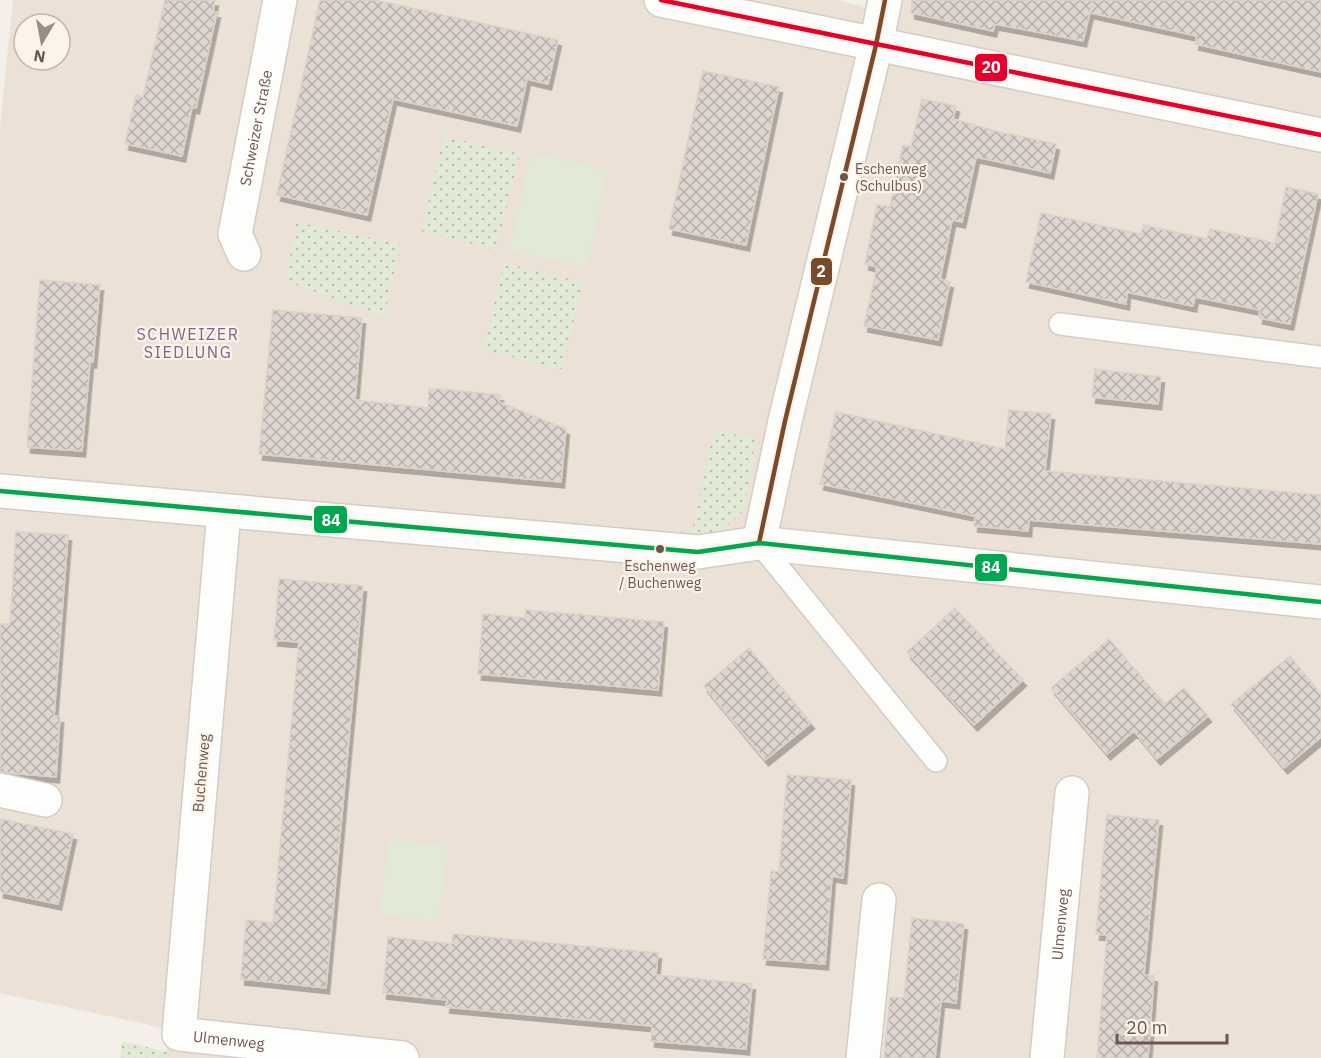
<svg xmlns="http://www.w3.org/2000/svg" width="1321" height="1058" viewBox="0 0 1321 1058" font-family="'IBM Plex Sans',sans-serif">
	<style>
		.residential { fill: #ece1d7; fill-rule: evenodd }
		.grass { fill: url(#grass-dots) }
		.park { fill: #e2e9d5 }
		.building { fill: url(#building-cross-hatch); stroke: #dcd2cc; stroke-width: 1.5; filter: url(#shadow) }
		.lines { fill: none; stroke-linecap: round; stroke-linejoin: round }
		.lane-casing { stroke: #d3ccc7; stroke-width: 24 }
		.street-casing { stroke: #d3ccc7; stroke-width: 36 }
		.lane { stroke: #fdfdfc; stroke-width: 21 }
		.street { stroke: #fdfdfc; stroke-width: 33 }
		.bus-1-casing { stroke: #fcf4ea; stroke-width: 9 }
		.bus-2-casing { stroke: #fcf4ea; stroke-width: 9 }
		.bus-3-casing { stroke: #fcf4ea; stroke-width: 9 }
		.bus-1 { stroke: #7a4b2a; stroke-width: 4.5 }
		.bus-2 { stroke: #e4002b; stroke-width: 4.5 }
		.bus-3 { stroke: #00a651; stroke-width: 4.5 }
		.bus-dot { fill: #6d574d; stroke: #fcf4ea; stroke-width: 2 }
		.labels { text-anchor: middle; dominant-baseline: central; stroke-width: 4.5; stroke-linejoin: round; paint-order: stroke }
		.bus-label { font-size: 14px; fill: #6d574d; stroke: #fcf4ea; text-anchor: start }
		.street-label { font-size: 15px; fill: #6d574d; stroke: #fcf4ea }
		.neighbourhood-label { font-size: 16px; letter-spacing: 1.5px; fill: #7b668a; stroke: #fcf4ea }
		.line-badge { stroke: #fcf4ea; stroke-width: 2 }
		.badge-label { font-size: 16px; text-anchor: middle; font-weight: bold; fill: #fff }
	</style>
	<defs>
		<pattern id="grass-dots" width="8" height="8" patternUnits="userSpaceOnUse" patternTransform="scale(1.5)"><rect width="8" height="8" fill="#e2e9d5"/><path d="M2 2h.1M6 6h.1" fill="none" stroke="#bbc0af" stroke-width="1.8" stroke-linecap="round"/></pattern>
		<pattern id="building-cross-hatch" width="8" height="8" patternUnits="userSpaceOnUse" patternTransform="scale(1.5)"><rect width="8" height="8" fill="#ddd5cf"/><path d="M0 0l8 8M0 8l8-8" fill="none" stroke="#b7b0aa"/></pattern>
		<filter id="shadow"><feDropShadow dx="3.5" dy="6" stdDeviation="0" flood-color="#0004"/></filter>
	</defs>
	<rect width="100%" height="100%" fill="#f4efe9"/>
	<!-- residential -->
	<path class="residential" d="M13,0H837L869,8L871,0H1321V1058H166L169,1029L0,993V127ZM24,24H60V60H24Z"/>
	<!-- grass -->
	<path class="grass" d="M444,136L520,154L496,250L421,231Z
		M296,222L401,244L384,317L286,281Z
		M504,263L583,282L562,369L483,350Z
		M714,430L756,439L744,510L719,534L691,535Z
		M122,1041L167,1052L166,1058H120Z"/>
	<!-- park -->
	<path class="park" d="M531,153L608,170L587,268L509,251Z
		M389,839L448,846L438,922L379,915Z"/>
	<!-- building -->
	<path class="building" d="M165,0H215L213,12H217L196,108L192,107L182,156L125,144L136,95L143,97Z
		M320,0H375L558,40L548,84L527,79L517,126L393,99L367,215L277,195Z
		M912,0H1321V72L1195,44L1197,36L1091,13L1093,0L1083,41L995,24L993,31L911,13Z
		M703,71L779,87L746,245L669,229Z
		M922,99L956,106L953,119L999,132L1056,144L1050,173L976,157L962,222L952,220L946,251L940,279L950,282L938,340L864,326L877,267L865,264L877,205L890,207L903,145L911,147Z
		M1286,187L1318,194L1290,324L1259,318L1260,310L1195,297L1193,306L1127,292L1126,304L1026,282L1041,213L1141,234L1143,225L1207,239L1210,229L1275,243Z
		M40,280L100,285L93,362H90L82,451L27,447Z
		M273,310L362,318L355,400L428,408L429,388L500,395L499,402L566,429L561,482L259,454Z
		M1095,369L1161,377L1158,404L1092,397Z
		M1009,410L1051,414L1045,471L1321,495V544L1029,520L1028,531L974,526L975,516L820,484L836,412L1005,449Z
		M16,532L68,535L54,716L60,717L56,777L0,772V624H10Z
		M279,579L363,586L326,988L241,979L246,920L273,923L299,642L274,640Z
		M955,608L1023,680L974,725L907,652Z
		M526,610L664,622L658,690L478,674L483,614L525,618Z
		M1109,639L1165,704L1184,688L1208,716L1157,759L1134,731L1107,754L1051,688Z
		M749,648L811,723L765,760L704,686Z
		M1290,656L1321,694V737L1284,768L1231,704Z
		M787,775L851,780L843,878L832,876L825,964L763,959L771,871L779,872Z
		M1107,815L1159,820L1144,975L1154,976L1148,1058H1097L1107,935L1096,934Z
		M0,819L73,834L58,904L0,892Z
		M912,918L964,924L956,1003L941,1001L935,1058H884L890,997L904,998Z
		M453,934L658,953L656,975L752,984L746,1049L651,1041L652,1026L446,1007L447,1000L383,993L388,937L452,944Z"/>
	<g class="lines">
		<defs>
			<path id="lane" d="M1060,324L1321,357
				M759,543L936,761"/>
			<g id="street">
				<path d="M661,0L1321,135"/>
				<path id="s1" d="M244,254L235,234L280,0"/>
				<path d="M0,491L698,552L759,543L1321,602"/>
				<path id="s2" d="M224,512L179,1034L402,1058"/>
				<path d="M759,543L785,421L876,45L885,0"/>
				<path d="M0,790L45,800"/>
				<path d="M863,1058L879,900"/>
				<path id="s3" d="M1047,1058L1072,793"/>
			</g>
		</defs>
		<!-- lane casing -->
		<use href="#lane" class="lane-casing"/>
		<!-- street casing -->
		<use href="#street" class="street-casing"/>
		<!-- lane -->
		<use href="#lane" class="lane"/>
		<!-- street -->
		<use href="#street" class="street"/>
		<defs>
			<path id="bus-1" d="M759,543L785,421L876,45L885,0"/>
			<path id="bus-2" d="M661,0L1321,135"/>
			<path id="bus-3" d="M0,491L698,552L759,543L1321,602"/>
		</defs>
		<!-- bus-1 casing -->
		<use href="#bus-1" class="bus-1-casing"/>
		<!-- bus-2 casing -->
		<use href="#bus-2" class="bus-2-casing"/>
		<!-- bus-3 casing -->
		<use href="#bus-3" class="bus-3-casing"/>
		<!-- bus-1 -->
		<use href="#bus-1" class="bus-1"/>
		<!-- bus-2 -->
		<use href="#bus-2" class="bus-2"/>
		<!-- bus-3 -->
		<use href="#bus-3" class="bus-3"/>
	</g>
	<!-- markers -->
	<g class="bus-dot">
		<circle cx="844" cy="177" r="5"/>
		<circle cx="660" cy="549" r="5"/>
	</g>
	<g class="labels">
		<!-- bus labels -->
		<g class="bus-label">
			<text x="855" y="169">Eschenweg<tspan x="855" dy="17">(Schulbus)</tspan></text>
			<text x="660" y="566" text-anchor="middle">Eschenweg<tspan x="660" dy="17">/ Buchenweg</tspan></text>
		</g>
		<!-- street labels -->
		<g class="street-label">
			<text stroke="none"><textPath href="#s1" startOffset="130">Schweizer Straße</textPath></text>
			<text transform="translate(201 773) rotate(-85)">Buchenweg</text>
			<text stroke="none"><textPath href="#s3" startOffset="134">Ulmenweg</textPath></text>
			<text stroke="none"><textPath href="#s2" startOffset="574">Ulmenweg</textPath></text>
		</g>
		<!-- neighbourhood labels -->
		<g class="neighbourhood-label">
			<text x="188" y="334">SCHWEIZER<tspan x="188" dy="18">SIEDLUNG</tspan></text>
		</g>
	</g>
	<g class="line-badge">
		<rect x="974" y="53" width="34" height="29" rx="6" fill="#e4002b"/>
		<rect x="810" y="257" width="23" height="29" rx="6" fill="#7a4b2a"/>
		<rect x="313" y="505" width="35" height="29" rx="6" fill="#00a651"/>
		<rect x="974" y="553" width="34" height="29" rx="6" fill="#00a651"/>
	</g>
	<g class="badge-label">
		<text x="991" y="73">20</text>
		<text x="821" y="277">2</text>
		<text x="331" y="526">84</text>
		<text x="991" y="573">84</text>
	</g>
	<!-- north arrow -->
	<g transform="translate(42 42) rotate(190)"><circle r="28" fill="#fcf4ea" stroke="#c3b5ab" stroke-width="1.5"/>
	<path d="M0-4.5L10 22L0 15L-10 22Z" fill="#9c8c84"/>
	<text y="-9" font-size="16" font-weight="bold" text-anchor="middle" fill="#6d574d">N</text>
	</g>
	<!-- scale -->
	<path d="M1117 1034v9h110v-9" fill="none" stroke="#6d574d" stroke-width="3"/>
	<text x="1126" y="1034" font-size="18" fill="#6d574d" stroke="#fcf4ea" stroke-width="4.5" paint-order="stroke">20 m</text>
</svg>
